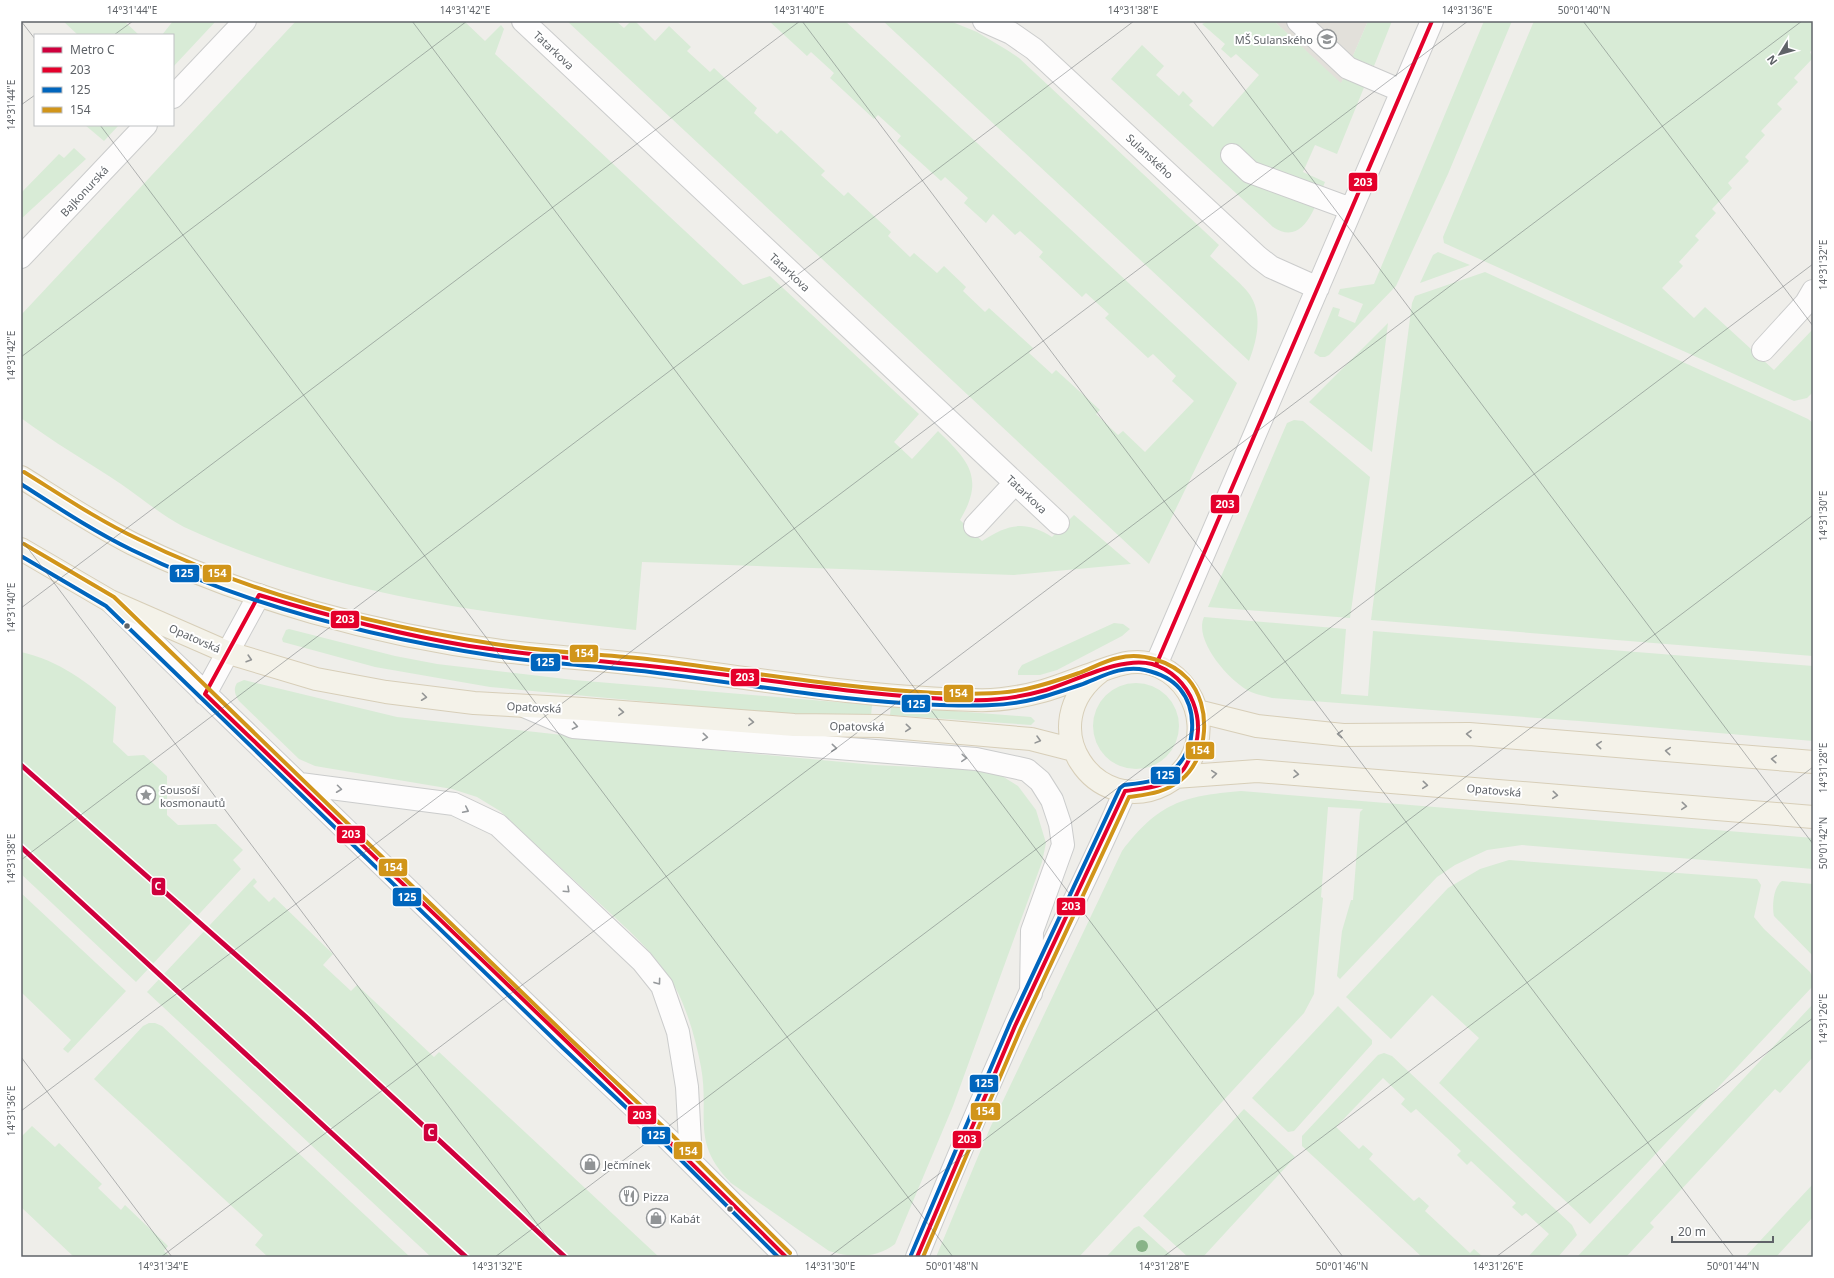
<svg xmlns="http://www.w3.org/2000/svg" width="1834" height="1278" viewBox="0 0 1834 1278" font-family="'Noto Sans',sans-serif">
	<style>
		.education { fill: #e2e0da }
		.green { fill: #d8ebd6 }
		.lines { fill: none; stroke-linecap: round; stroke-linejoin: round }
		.minor-casing { stroke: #cbcccc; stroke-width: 24 }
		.major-casing { stroke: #d7ceb8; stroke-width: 24 }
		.minor { stroke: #fdfcfc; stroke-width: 22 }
		.major { stroke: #f4f2e9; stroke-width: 22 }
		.bus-1-casing { stroke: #fff; stroke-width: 7 }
		.bus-2-casing { stroke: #fff; stroke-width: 7 }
		.bus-3-casing { stroke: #fff; stroke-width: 7 }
		.bus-1 { stroke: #e4002b; stroke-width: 4 }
		.bus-2 { stroke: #0065bd; stroke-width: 4 }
		.bus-3 { stroke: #d1951a; stroke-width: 4 }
		.metro-1-casing { stroke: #fff; stroke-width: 8 }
		.metro-1 { stroke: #cf003d; stroke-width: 5 }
		.tree { fill: #88b388 }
		.oneway { stroke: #939595 }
		.oneway2 { stroke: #96999c }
		.ticks { fill: none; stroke: #5f6368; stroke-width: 1; stroke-opacity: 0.45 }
		.bus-dot { fill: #5f6368; stroke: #fff; stroke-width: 1.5 }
		.labels { text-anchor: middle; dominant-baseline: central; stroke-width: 4; stroke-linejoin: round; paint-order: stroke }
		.poi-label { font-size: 11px; fill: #5f6368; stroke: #fff; text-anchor: start }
		.street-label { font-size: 11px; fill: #5f6368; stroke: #fff }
		.line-badge { stroke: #fff; stroke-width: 1.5 }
		.badge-label { font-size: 11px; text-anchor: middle; font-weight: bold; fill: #fff }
		.neatline { fill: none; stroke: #5f6368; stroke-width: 1.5 }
		.ticks-label { font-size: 10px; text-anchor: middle; fill: #5f6368 }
	</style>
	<rect width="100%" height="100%" fill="#efeeea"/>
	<!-- education -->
	<path class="education" d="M1274,21H1368L1341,84Z"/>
	<!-- green -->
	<path class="green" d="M63,21H124L139,35H78Z
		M173,21H216L173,67V35H162Z
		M296,21H464L485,41L501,25L504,29L495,54L743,285L770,276L919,414L894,442L912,459L938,431C969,461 985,478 960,520L982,541C1008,524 1025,520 1052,537L1074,515L1131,564L1014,575L642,562L636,630C480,613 328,594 184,527C163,516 141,498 121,484C88,462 53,442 21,418V315Z
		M567,21H616L624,28L631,21H635L655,41L669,26L691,47L687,51L710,72L714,68L757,108L754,113L777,134L781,130L825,171L821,175L844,196L848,192L891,232L888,236L910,257L914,253L937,273L944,266L966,287L963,291L985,312L989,308L1033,348L1029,353L1052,374L1056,370L1100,410L1096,414L1118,435L1123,431L1145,452L1194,401L1172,381L1176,376L1153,354L1148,358L1105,318L1109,314L1086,293L1082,297L1039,257L1043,252L1020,231L1015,235L993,214L986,223L964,203L968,198L945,177L941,181L897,141L901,136L878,115L874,119L830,78L834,73L811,52L807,56L769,21H845L1237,383L1149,564Z
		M883,21H950L977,32L1007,50L1019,58L1219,245L1210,256C1219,265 1244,285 1250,295C1263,315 1257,340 1249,361Z
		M1208,21H1274L1341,83L1344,77L1365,85L1337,154L1315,145L1303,172L1325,182C1316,203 1305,248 1273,227L1111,79L1142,45L1164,66L1156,75L1179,96L1183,91L1193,101L1189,105L1213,127L1259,75L1236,54L1231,58L1221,49L1225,44L1202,24Z
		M1368,21H1392L1374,66L1352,58Z
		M1484,21H1512L1448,174L1396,286L1329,355L1325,357H1320L1314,353L1333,307L1340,309L1338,316L1355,323L1363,304L1338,294L1340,289L1374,284Z
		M1534,21H1813V49L1810,52L1813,58L1794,78L1798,82L1777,104L1782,109L1761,131L1765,135L1745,157L1749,161L1728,183L1732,188L1712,209L1716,213L1695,236L1699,240L1679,262L1683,266L1662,288L1694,318L1705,307L1774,370L1813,329V392L1807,398L1794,401L1444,243L1443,237Z
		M85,125H119L104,141Z
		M74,148L86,159L21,219V193L59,154L64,158Z
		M1438,252L1470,265L1420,283L1433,255Z
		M1485,272L1808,419L1813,423V656L1371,620L1412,303L1415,296Z
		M1388,323L1372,452L1309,402Z
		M1294,420L1303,421L1370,477L1350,618L1208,607L1287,423Z
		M1204,617L1346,629L1341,694L1368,696L1373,631L1813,666V741L1579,721L1272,698C1266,696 1258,695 1251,692C1231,683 1193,641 1204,617Z
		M1114,623L1123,624L1130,629L1122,636L1057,670L1040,675H1018V671L1022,665Z
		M289,629L395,656L437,664L574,680L872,705L871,716L791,715L490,687L375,667L283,642L282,639L286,630Z
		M21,652C58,660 89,683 116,707L113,742L128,756L144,755L167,776V815L178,825L216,824L243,850L233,860L241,869L136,982L21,874Z
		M244,680L397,717L636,743L875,765L977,770L1002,776L1018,786L1036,810L1046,843L1042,862L953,1106L895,1244C876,1259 850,1258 829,1251L731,1183C690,1142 710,1117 701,1067C696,1041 688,1011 675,987C656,953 626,928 598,902C565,872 533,842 500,811L477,797L452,789L315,766L299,759L239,701C235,695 233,689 237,683Z
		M1093 726a43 43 0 1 1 86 0a43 43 0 1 1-86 0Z
		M891,706L1031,717L1035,721L1031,725L890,715Z
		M1241,791L1813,838V869L1522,845L1487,850L1455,865L1437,877L1340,979L1337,976L1342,931L1351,900H1353L1360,812L1363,809L1328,807L1321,897L1323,898L1314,994L1304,1013L1079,1257H936L990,1128L1122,851C1159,803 1182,796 1241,791Z
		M1509,860L1757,879L1761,885L1754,917L1764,929L1810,972L1813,979L1812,987L1590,1224L1439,1083L1479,1038L1432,995L1391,1039L1346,997L1448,888L1480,869Z
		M254,878L257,882L253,886L269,902L274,897L333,954L323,965L351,991L357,985L434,1057L439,1052L659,1257H431L147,992Z
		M1782,881L1813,884V956L1774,916C1772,907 1773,887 1782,881Z
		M21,893L126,991L68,1053L63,1049L71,1040L21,992Z
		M1813,1004V1057L1780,1093L1775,1089L1650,1223L1654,1227L1626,1257H1577Z
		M1338,1006L1372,1040V1044L1294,1131L1288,1132L1252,1098Z
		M149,1023H155L162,1026L410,1257H268L255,1245L263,1235L94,1079L143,1026Z
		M1384,1053L1392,1056L1572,1225L1577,1235L1558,1257H1528L1549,1234L1526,1213L1522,1216L1512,1207L1516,1203L1471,1161L1467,1165L1457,1155L1461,1151L1416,1109L1411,1113L1401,1104L1405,1099L1383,1078L1336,1127L1359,1149L1363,1145L1373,1154L1369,1159L1414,1201L1419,1197L1429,1206L1425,1211L1470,1253L1474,1249L1483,1257H1422L1302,1146V1136L1378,1055Z
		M1244,1109L1295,1157L1203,1257H1188L1143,1216Z
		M32,1126L55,1147L59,1143L102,1184L98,1188L121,1210L125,1205L168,1246L164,1251L171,1257H74L21,1207V1137Z
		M1813,1184V1217L1776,1257H1745Z
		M1139,1226L1173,1257H1106L1134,1228Z"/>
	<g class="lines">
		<defs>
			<path id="minor" d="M523,21L1058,523
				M984,21L1011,33L1034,49L1258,257L1271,267L1318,288
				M1298,21L1348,68L1402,91
				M173,97L245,21
				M1232,155L1250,172L1351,209
				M21,257L146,125
				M1763,350L1806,303L1813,291
				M975,526L1015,483
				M111,602L566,1043L669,1140L786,1257
				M1156,665L1432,21
				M205,694L259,595
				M526,707L573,727L976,759L1027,770L1040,781L1052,800L1060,824L1063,845L1032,931L1031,993
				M300,784L454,804L498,825L642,961L662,986L678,1032L687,1087L691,1161
				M917,1257C953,1168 990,1080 1030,993C1061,926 1096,860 1125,791"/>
			<path id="major" d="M21,477C58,500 94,524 133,544C245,599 378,635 501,651C555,657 608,660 662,667C766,680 870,698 975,700C998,701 1021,697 1043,691C1060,686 1077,679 1094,673C1117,665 1137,656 1160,667C1208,690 1213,759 1165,784C1096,820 1029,725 1101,671
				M21,549L110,601L229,653L316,679L386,692L474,703L583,709L794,725L880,726L1031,739L1074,750
				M1197,711L1257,726L1343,735L1469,734L1813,762
				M1175,777L1257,771L1813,817"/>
		</defs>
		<!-- minor casing -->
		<use href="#minor" class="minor-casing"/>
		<!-- major casing -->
		<use href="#major" class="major-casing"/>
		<!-- minor -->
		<use href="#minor" class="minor"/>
		<!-- major -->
		<use href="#major" class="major"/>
		<defs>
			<path id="bus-1" d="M1156,665L1432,21
				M786,1257C595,1066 399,881 205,694L259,595C328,616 397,634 469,646C544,657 619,662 694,671C786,682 877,697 969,700C996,701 1021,697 1046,690C1076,681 1121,656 1152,664C1191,675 1210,724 1190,758C1187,763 1185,769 1181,772C1164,788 1146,788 1125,791
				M917,1257L1015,1026L1125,791"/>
			<path id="bus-2" d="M21,484C57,507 93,531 132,550C246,606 370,637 495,656C547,664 599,666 650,672C747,684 843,702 940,705C972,706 1003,707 1035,699C1050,695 1065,690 1080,685C1102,677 1120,665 1145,670C1158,673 1171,678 1180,689C1198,711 1196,750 1174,769C1160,782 1142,783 1124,785L1120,788L1010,1023L911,1255
				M21,556L106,606L562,1047L665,1144L778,1257"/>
			<path id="bus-3" d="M24,472C61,495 98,520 138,539C250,594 372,625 495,644C546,652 597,654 647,659C744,671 839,688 936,693C967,694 996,695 1026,689C1044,685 1062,679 1079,673C1092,668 1104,661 1118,658C1142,652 1171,661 1188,679C1212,706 1209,757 1181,780C1164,793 1149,794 1129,797L1021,1028L923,1257
				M24,544L114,597L570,1039L673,1136L790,1253"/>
		</defs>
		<!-- bus-1 casing -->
		<use href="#bus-1" class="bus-1-casing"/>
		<!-- bus-2 casing -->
		<use href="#bus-2" class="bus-2-casing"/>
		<!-- bus-3 casing -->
		<use href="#bus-3" class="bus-3-casing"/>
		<!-- bus-1 -->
		<use href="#bus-1" class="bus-1"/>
		<!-- bus-2 -->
		<use href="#bus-2" class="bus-2"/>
		<!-- bus-3 -->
		<use href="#bus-3" class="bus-3"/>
		<defs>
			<path id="metro-1" d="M21,765L305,1016L565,1257
				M21,847L466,1257"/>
		</defs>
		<!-- metro-1 casing -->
		<use href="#metro-1" class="metro-1-casing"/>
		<!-- metro-1 -->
		<use href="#metro-1" class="metro-1"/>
	</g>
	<!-- trees -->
	<circle class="tree" cx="1142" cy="1246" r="6"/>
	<!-- one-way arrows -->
	<defs><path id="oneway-chevron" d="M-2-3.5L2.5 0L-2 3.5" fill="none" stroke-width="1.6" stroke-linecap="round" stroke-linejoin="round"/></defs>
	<g class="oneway">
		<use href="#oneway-chevron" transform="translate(249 659) rotate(17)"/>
		<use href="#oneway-chevron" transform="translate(424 697) rotate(7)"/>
		<use href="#oneway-chevron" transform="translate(621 712) rotate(4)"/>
		<use href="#oneway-chevron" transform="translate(751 722) rotate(4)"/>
		<use href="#oneway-chevron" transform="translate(908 728) rotate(5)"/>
		<use href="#oneway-chevron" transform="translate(1340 734) rotate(-176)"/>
		<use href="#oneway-chevron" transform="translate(1469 734) rotate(-178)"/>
		<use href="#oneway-chevron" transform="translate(1038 740) rotate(15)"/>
		<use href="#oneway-chevron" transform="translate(1599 745) rotate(-175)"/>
		<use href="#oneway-chevron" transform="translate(1668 751) rotate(-175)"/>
		<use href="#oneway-chevron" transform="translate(1774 759) rotate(-176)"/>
		<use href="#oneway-chevron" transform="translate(1214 774) rotate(-5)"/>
		<use href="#oneway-chevron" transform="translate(1296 774) rotate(5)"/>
		<use href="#oneway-chevron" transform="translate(1425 785) rotate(5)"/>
		<use href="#oneway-chevron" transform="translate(1555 795) rotate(5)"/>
		<use href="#oneway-chevron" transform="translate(1684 806) rotate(5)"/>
	</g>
	<g class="oneway2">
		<use href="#oneway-chevron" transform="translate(575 726) rotate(11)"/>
		<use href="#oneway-chevron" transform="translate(705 737) rotate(5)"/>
		<use href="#oneway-chevron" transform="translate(834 748) rotate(5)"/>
		<use href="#oneway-chevron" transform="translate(964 758) rotate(4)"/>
		<use href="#oneway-chevron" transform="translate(339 789) rotate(7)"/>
		<use href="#oneway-chevron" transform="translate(466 810) rotate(26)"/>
		<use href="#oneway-chevron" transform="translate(567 890) rotate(43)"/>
		<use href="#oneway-chevron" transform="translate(658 982) rotate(54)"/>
	</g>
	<!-- ticks -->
	<path class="ticks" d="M21,21L35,39M412,21L1343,1257M802,21L1734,1257M1193,21L1813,844M1583,21L1813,326M114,35L133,21M21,105L35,95M100,125L953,1257M21,357L467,21M21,539L562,1257M21,608L800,21M21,860L1134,21M21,1057L172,1257M21,1111L1468,21M161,1257L1802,21M495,1257L1813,264M829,1257L1813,515M1163,1257L1813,767M1496,1257L1813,1018"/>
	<!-- icons -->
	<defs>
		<symbol id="school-ring" viewBox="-11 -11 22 22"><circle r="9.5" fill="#fff" stroke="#919496" stroke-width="1.5"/><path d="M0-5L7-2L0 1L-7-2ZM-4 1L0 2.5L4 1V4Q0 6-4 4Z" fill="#919496"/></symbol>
		<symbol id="sight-ring" viewBox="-11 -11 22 22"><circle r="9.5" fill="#fff" stroke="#919496" stroke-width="1.5"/><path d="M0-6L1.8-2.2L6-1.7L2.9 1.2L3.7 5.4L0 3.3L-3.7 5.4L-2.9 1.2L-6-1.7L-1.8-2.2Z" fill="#919496"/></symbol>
		<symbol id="shop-ring" viewBox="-11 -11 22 22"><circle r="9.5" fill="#fff" stroke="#919496" stroke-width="1.5"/><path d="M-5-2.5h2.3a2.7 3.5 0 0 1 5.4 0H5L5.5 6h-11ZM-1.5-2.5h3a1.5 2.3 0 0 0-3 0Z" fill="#919496"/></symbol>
		<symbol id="restaurant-ring" viewBox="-11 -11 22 22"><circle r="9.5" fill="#fff" stroke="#919496" stroke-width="1.5"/><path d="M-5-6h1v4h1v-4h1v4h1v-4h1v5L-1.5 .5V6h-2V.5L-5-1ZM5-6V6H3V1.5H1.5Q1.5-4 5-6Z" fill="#919496"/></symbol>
	</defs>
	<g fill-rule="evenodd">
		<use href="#school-ring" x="1316" y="28" width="22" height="22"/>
		<use href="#sight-ring" x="135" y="784" width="22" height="22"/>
		<use href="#shop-ring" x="579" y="1153" width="22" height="22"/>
		<use href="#restaurant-ring" x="618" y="1185" width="22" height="22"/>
		<use href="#shop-ring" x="645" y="1207" width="22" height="22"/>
	</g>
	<!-- markers -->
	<g class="bus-dot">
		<circle cx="127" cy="626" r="3.5"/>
		<circle cx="730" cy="1209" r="3.5"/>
	</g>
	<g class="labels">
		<!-- poi labels -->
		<g class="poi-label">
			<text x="1313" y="39" text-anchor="end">MŠ Sulanského</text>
			<text x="160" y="789">Sousoší<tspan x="160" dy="13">kosmonautů</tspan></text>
			<text x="604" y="1164">Ječmínek</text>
			<text x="643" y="1196">Pizza</text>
			<text x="670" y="1218">Kabát</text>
		</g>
		<!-- street labels -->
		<g class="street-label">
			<text transform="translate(554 50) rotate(43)">Tatarkova</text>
			<text transform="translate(1150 156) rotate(43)">Sulanského</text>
			<text transform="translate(84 191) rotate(-47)">Bajkonurská</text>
			<text transform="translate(790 272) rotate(43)">Tatarkova</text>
			<text transform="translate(1027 494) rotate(43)">Tatarkova</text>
			<text transform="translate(195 638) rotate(24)">Opatovská</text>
			<text transform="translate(534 707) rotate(3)">Opatovská</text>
			<text transform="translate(857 726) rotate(1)">Opatovská</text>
			<text transform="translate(1494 790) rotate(5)">Opatovská</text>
		</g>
	</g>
	<g class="line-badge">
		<rect x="1348" y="172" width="30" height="20" rx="4" fill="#e4002b"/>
		<rect x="1210" y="494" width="30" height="20" rx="4" fill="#e4002b"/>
		<rect x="202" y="564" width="30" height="19" rx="4" fill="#d1951a"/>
		<rect x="169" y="564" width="31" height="19" rx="4" fill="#0065bd"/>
		<rect x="330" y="610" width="30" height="19" rx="4" fill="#e4002b"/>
		<rect x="569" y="644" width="30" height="19" rx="4" fill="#d1951a"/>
		<rect x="530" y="653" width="31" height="19" rx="4" fill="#0065bd"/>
		<rect x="730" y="668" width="30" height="19" rx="4" fill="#e4002b"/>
		<rect x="943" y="684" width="31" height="19" rx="4" fill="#d1951a"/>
		<rect x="901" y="694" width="30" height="19" rx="4" fill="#0065bd"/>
		<rect x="1185" y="741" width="30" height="19" rx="4" fill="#d1951a"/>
		<rect x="1150" y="766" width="31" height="19" rx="4" fill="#0065bd"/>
		<rect x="336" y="825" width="30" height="19" rx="4" fill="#e4002b"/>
		<rect x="378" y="858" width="30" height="19" rx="4" fill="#d1951a"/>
		<rect x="151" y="877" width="15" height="19" rx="4" fill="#cf003d"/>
		<rect x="392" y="887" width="30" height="20" rx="4" fill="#0065bd"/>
		<rect x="1056" y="897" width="30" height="19" rx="4" fill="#e4002b"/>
		<rect x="969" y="1074" width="30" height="19" rx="4" fill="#0065bd"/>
		<rect x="970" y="1102" width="31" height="19" rx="4" fill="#d1951a"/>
		<rect x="627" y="1105" width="30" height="20" rx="4" fill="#e4002b"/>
		<rect x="423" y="1123" width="15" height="19" rx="4" fill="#cf003d"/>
		<rect x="641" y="1126" width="30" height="19" rx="4" fill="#0065bd"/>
		<rect x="952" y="1130" width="30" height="19" rx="4" fill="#e4002b"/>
		<rect x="673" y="1141" width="30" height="19" rx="4" fill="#d1951a"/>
	</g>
	<g class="badge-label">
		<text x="1363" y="186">203</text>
		<text x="1225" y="508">203</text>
		<text x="217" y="577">154</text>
		<text x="184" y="577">125</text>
		<text x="345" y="623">203</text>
		<text x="584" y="657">154</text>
		<text x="545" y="666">125</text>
		<text x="745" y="681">203</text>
		<text x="958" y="697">154</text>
		<text x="916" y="708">125</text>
		<text x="1200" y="754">154</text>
		<text x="1165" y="779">125</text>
		<text x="351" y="838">203</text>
		<text x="393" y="871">154</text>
		<text x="158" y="890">C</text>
		<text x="407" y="901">125</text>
		<text x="1071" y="910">203</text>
		<text x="984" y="1087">125</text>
		<text x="985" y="1115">154</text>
		<text x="642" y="1119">203</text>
		<text x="431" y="1136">C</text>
		<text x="656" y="1139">125</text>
		<text x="967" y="1143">203</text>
		<text x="688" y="1155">154</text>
	</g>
	<!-- border -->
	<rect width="1834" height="1278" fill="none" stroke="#ffffff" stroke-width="44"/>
	<!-- legend -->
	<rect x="34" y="34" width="140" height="92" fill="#ffffff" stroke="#bfc1c3"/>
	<rect x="42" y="47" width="20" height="6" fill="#cf003d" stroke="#bfc1c3"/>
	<text x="70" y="54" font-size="12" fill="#5f6368">Metro C</text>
	<rect x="42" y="67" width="20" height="6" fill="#e4002b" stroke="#bfc1c3"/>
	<text x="70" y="74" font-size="12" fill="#5f6368">203</text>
	<rect x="42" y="87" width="20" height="6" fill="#0065bd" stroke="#bfc1c3"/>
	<text x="70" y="94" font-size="12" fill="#5f6368">125</text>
	<rect x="42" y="107" width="20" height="6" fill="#d1951a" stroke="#bfc1c3"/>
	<text x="70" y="114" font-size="12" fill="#5f6368">154</text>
	<!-- north arrow -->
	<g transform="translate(1780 54) rotate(233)" stroke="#ffffff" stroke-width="3" paint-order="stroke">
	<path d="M0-3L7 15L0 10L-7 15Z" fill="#5f6368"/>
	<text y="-6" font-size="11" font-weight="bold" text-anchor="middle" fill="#5f6368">N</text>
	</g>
	<!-- scale -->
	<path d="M1672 1236v6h101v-6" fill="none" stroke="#5f6368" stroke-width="2"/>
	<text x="1678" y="1236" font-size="12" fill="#5f6368" stroke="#ffffff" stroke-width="3" paint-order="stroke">20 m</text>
	<rect x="22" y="22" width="1790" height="1234" class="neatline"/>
	<g class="ticks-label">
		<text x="132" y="14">14°31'44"E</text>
		<text x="465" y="14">14°31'42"E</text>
		<text x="799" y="14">14°31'40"E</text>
		<text x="1133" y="14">14°31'38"E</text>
		<text x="1467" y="14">14°31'36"E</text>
		<text x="1584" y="14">50°01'40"N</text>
		<text transform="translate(11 105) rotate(-90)" y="4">14°31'44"E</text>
		<text transform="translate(1823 265) rotate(-90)" y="4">14°31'32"E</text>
		<text transform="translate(11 356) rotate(-90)" y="4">14°31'42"E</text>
		<text transform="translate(1823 516) rotate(-90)" y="4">14°31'30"E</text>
		<text transform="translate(11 608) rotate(-90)" y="4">14°31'40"E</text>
		<text transform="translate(1823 768) rotate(-90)" y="4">14°31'28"E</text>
		<text transform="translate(1823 843) rotate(-90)" y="4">50°01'42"N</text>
		<text transform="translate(11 859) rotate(-90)" y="4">14°31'38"E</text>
		<text transform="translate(1823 1019) rotate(-90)" y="4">14°31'26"E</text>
		<text transform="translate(11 1111) rotate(-90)" y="4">14°31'36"E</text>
		<text x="163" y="1270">14°31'34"E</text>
		<text x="497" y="1270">14°31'32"E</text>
		<text x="830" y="1270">14°31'30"E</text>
		<text x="952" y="1270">50°01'48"N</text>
		<text x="1164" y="1270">14°31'28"E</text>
		<text x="1342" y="1270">50°01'46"N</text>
		<text x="1498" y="1270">14°31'26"E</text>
		<text x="1733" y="1270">50°01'44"N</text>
	</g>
</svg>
